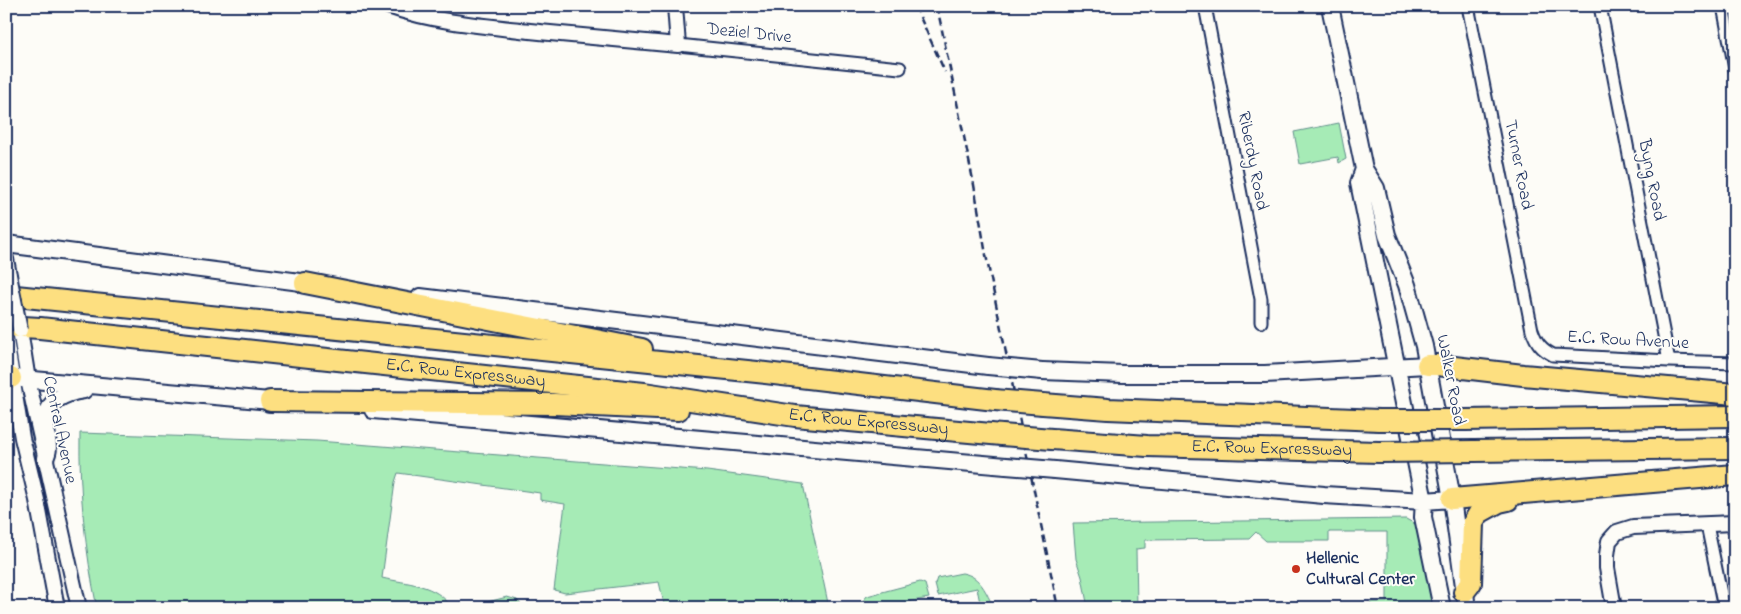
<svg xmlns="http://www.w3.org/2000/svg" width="1741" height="614" viewBox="0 0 1741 614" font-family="'Indie Flower',sans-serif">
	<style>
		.green { fill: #a6ebb6; stroke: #608d8a }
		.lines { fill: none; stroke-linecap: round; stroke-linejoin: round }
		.minor-casing { stroke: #1b2f5e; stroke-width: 15 }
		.tertiary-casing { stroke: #1b2f5e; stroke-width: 18 }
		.secondary-casing { stroke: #1b2f5e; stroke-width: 20 }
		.motorway-casing { stroke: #1b2f5e; stroke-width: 24 }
		.minor { stroke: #fdfcf7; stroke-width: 11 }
		.tertiary { stroke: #fdfcf7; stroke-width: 14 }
		.secondary { stroke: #fdfcf7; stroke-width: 16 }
		.motorway { stroke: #fddf80; stroke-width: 20 }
		.rail { stroke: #1b2f5e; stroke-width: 2.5; stroke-dasharray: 8 4; stroke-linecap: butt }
		.tertiary-bridge-casing { stroke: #1b2f5e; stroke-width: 18; stroke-linecap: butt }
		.secondary-bridge-casing { stroke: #1b2f5e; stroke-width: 20; stroke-linecap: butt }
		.motorway-bridge-casing { stroke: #1b2f5e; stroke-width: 24; stroke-linecap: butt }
		.tertiary-bridge { stroke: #fdfcf7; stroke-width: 14 }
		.secondary-bridge { stroke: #fdfcf7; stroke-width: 16 }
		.motorway-bridge { stroke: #fddf80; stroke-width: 20 }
		.poi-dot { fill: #c8321e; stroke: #fdfcf7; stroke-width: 2 }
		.labels { text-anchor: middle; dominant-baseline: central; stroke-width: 4; stroke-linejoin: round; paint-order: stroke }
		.street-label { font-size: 18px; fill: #1b2f5e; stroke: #fdfcf7 }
		.poi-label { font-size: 18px; font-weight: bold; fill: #1b2f5e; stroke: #fdfcf7; text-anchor: start }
	</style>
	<rect width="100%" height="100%" fill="#fdfcf7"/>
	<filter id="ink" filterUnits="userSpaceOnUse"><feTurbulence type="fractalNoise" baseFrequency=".02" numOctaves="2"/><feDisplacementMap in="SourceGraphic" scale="10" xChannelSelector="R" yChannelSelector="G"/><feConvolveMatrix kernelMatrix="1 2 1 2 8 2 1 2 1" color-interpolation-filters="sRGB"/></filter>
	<g filter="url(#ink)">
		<!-- green -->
		<path class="green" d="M1339,123L1346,159L1339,163L1338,157L1300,164L1294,132Z
			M80,433L317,441L707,471L803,484L829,608H665L659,582L565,593L554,590L565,504L540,500V493L398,473L395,482L382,578C407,584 436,583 452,608H97C85,550 79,491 80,433Z
			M1406,519L1415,524L1419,531L1433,605L1424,607H1375L1372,606L1370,602H1387V532H1329V541H1266L1256,532L1249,539L1145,540V548L1136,549L1137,608H1088L1082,577L1076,559L1073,523Z
			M962,573C981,576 986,593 994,608H981L977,588L938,596L935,584L937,578Z
			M920,582L925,584L929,598L907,602L908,608H864L863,601L867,596Z
			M507,597L517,600L524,608H470L472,606Z"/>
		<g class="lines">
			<defs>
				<path id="minor" d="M1205,6L1261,299V322
					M1468,6L1532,330C1536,342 1541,349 1553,355L1669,361L1735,363
					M1600,6L1669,361
					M1723,6L1735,69
					M678,45L900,68
					M1707,525L1724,608"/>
				<path id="tertiary" d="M388,6C433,22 482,26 530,31C579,36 628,40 678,45L675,6
					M6,259L9,275
					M20,330L28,380L79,608
					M6,340L22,438L37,500L57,608
					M1614,608L1607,568V555L1609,541L1617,532L1633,527L1735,523"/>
				<path id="secondary" d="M1330,6L1364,169L1376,188L1387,235L1407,285L1424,346L1452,499L1467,608
					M1364,169L1359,183L1424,501L1423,517L1442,608
					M6,244L316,284
					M420,297L988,366
					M1042,371L1123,374H1265L1427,365
					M11,378L281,402
					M373,410L1006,466
					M45,458C51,448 46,438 46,427C45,401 62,393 84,390
					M1055,470L1324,495L1424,501L1452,499"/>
				<g id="motorway">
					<path d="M305,283L642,349"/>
					<path d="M6,295L757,372L995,400"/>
					<path id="s1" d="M6,326L40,328L644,393L795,416L1002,435"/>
					<path d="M1427,365H1437L1523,375L1735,394"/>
					<path d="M6,378H11"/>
					<path d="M270,401L554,404L678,410"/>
					<path d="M1043,404L1108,409L1379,420"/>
					<path d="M1465,420L1735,416"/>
					<path id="s2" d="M1052,439L1147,446L1379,452"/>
					<path d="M1474,451L1735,448"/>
					<path d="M1452,499L1735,475"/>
					<path d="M1464,592L1471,583L1473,523L1479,513L1499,502L1508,500"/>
				</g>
			</defs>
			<!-- minor casing -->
			<use href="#minor" class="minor-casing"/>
			<!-- tertiary casing -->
			<use href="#tertiary" class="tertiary-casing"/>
			<!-- secondary casing -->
			<use href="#secondary" class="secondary-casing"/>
			<!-- motorway casing -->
			<use href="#motorway" class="motorway-casing"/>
			<!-- minor -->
			<use href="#minor" class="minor"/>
			<!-- tertiary -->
			<use href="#tertiary" class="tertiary"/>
			<!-- secondary -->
			<use href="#secondary" class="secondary"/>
			<!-- motorway -->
			<use href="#motorway" class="motorway"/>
			<!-- rail -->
			<path class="rail" d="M915,6L945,72
				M937,6L974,185L986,255L1058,608"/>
			<defs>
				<path id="tertiary-bridge" d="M9,275L20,330"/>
				<path id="secondary-bridge" d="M988,366L1042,371
					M1006,466L1055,470"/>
				<path id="motorway-bridge" d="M995,400L1043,404
					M1379,420H1465
					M1002,435L1052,439
					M1379,452L1474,451"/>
			</defs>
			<!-- tertiary-bridge casing -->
			<use href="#tertiary-bridge" class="tertiary-bridge-casing"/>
			<!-- secondary-bridge casing -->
			<use href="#secondary-bridge" class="secondary-bridge-casing"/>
			<!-- motorway-bridge casing -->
			<use href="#motorway-bridge" class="motorway-bridge-casing"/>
			<!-- tertiary-bridge -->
			<use href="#tertiary-bridge" class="tertiary-bridge"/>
			<!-- secondary-bridge -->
			<use href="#secondary-bridge" class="secondary-bridge"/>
			<!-- motorway-bridge -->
			<use href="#motorway-bridge" class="motorway-bridge"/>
		</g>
	</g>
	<!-- markers -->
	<circle class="poi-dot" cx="1296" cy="569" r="5"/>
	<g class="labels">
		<!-- street labels -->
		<g class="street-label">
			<text transform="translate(749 34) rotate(6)">Deziel Drive</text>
			<text transform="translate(1252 161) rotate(79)">Riberdy Road</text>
			<text transform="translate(1518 165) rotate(79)">Turner Road</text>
			<text transform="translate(1651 180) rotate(79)">Byng Road</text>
			<text transform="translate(1628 341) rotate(3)">E.C. Row Avenue</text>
			<text stroke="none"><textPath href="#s1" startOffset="462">E.C. Row Expressway</textPath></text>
			<text transform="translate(1450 380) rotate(79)">Walker Road</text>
			<text stroke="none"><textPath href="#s1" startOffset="868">E.C. Row Expressway</textPath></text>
			<text transform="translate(59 430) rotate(78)">Central Avenue</text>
			<text stroke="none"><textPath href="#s2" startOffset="220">E.C. Row Expressway</textPath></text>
		</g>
		<!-- poi labels -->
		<g class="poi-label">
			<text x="1306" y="559">Hellenic<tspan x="1306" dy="21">Cultural Center</tspan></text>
		</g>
	</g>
	<!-- margin -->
	<rect width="1741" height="614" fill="none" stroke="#fdfcf7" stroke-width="25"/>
	<rect x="12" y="12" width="1716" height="589" fill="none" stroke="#1b2f5e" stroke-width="2" filter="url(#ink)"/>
</svg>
